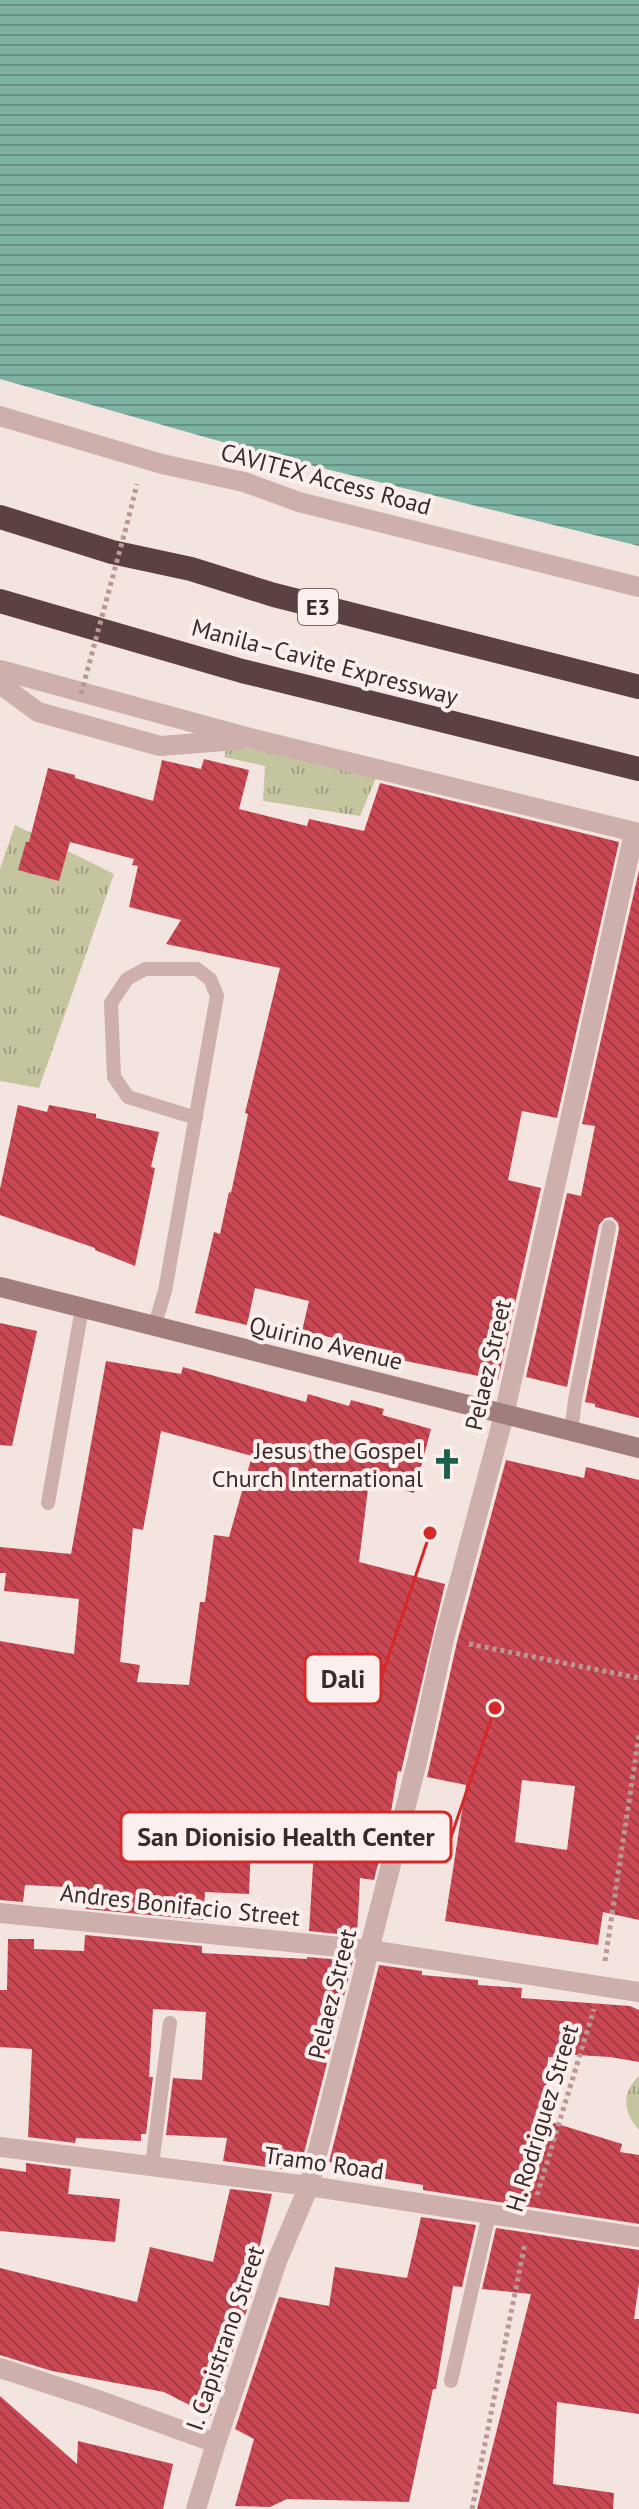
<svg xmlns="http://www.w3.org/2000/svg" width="639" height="2509" viewBox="0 0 639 2509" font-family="'PT Sans',sans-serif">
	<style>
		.grass { fill: url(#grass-tufts) }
		.water { fill: url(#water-rules) }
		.building { fill: url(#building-back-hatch); fill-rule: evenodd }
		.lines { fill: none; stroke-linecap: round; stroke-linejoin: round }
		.path { stroke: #b99895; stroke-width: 5; stroke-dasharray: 4 4; stroke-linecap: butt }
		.service { stroke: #cdafab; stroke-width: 14 }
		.minor { stroke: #cdafab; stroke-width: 20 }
		.secondary { stroke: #a17d7c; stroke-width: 20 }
		.motorway { stroke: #5c4142; stroke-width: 24 }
		.path-bridge { stroke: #b99895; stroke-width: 5; stroke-dasharray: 4 4; stroke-linecap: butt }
		.labels { text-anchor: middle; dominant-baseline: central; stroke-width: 8; stroke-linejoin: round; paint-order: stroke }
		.shield { fill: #fbf0ed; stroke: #746564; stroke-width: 2 }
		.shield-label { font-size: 22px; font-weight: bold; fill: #3a2a2a }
		.street-label { font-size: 24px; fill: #3a2a2a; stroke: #fbf0ed }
		.poi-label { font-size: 24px; fill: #3a2a2a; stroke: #fbf0ed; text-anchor: end }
		.leader { fill: none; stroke: #d62828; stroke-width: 3 }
		.callout-dot { fill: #d62828; stroke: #fbf0ed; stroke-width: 3 }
		.callout { fill: #fbf0ed; stroke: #d62828; stroke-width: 3 }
		.callout-label { font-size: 26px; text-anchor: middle; font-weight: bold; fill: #3a2a2a }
	</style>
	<defs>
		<pattern id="grass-tufts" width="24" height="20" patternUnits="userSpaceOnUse" patternTransform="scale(2)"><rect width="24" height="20" fill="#c4c49f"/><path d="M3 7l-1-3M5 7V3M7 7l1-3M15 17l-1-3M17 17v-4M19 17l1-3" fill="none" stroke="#a09f82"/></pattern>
		<pattern id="water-rules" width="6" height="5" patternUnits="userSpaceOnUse" patternTransform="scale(2)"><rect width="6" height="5" fill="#7db2a3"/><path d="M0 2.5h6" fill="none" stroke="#679185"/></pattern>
		<pattern id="building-back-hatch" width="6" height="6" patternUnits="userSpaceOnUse" patternTransform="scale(2)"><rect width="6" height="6" fill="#c94854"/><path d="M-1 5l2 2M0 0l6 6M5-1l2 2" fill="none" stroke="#a43c46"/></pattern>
	</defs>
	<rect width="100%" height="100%" fill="#f4e4e0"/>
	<!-- grass -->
	<path class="grass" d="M228,744L378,773L360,816L263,801L265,766L224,757Z
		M15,825L114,874L39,1088L0,1081V869Z
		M639,2076V2130C623,2112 621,2093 639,2076Z"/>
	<!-- water -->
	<path class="water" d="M0,0H639V546L261,453L0,379Z"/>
	<!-- building -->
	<path class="building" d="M204,759L249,770L239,809L307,826L309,819L364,831L380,783L619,842L557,1118L522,1111L508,1180L541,1188L498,1380L391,1358L393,1351L302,1331L309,1301L255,1288L247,1325L195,1313L214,1232L220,1234L229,1192L231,1193L248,1114L245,1113L280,968L166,944L181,920L129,907L138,866L132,865L134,859L70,842L59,881L18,870L26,842H29L48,768L75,775V778L153,801L162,760L201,769Z
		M639,870V1418L595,1407V1404L585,1402L619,1229L618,1223L612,1217L605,1218L599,1225L567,1387L526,1377L567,1193L581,1196L595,1126L582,1124Z
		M18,1105L47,1112L49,1105L96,1114V1118L159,1132L151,1167L155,1168L135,1266L95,1250V1248L0,1215V1189Z
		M0,1323L37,1331L12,1446L0,1445Z
		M106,1361L181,1374L183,1367L306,1402L308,1394L349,1406L351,1400L384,1409L382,1415L431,1429L414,1493L369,1481L359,1562L445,1584L404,1759L401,1772L398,1771L390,1817L384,1816L380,1856L374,1880L360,1878L357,1936L309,1931L314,1849L251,1845L249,1894L205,1892L203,1920L86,1909L87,1888L25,1885L23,1902L0,1900V1641L74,1654L79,1599L4,1591L6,1573H0V1547L71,1554ZM161,1431L252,1456L229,1537L214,1535L205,1602H200L189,1685L137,1682L140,1665L120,1662L133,1528L143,1530Z
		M506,1460L584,1478L586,1467L639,1480V1920L603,1912L598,1945L445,1921L466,1785L427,1777L457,1642ZM522,1780L575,1786L567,1850L515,1842Z
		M85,1935L202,1946V1953L307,1959V1957L353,1961L303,2157L298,2156L295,2171L223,2161L227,2138L166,2135L173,2078L202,2080L206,2012L153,2009L149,2077H153L146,2134H141V2141L76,2138L75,2143L28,2137L32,2049L0,2047V1990H7L8,1939H34V1949L84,1951Z
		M379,1965L422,1971V1975L478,1980V1985L522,1988L521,1998L630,2006L639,2010V2062L610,2057L561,2054V2058L548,2057L545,2120L622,2144L620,2152L639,2155V2224L423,2190V2185L362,2175L363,2168L329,2162Z
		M26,2163L71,2169L68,2194L120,2199L115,2242L0,2231V2168L26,2172Z
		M230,2189L272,2194L249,2292H253L211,2416L164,2392L52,2371L0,2355V2268L137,2302L150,2247L213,2262Z
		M421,2217L476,2225L462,2287L453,2286L436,2389H433L409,2502L287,2499L270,2507L235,2506L254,2439L235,2429L279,2297L329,2306L335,2267L407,2278Z
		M496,2228L639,2250V2283L634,2319H639V2414L557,2402L553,2484L614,2493L613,2509H477L531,2294L482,2289Z
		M0,2396L77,2464L78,2441L173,2464L163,2509H0Z"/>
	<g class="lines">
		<!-- path -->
		<path class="path" d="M127,524L137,484
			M469,1644L639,1678
			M605,1961L639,1735
			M537,2195L594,2009
			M472,2509L525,2243"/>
		<!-- service -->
		<path class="service" d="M154,1327L165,1291L217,996L210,979L197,969H145L127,979L111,1003L114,1077L128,1097L196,1118
			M571,1432L575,1400L609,1227
			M48,1503L82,1308
			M152,2165L170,2023
			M451,2381L489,2214"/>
		<!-- minor -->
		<path class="minor" d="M0,416L162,464L244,482L299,502L639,587
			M0,670L254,739L639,833
			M0,684L38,712L160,746L238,740
			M0,1913L370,1950L639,1992
			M0,2147L309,2186L639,2237
			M0,2368L95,2399L216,2443
			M196,2509L216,2443L277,2261L309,2186L417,1762L444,1639L504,1415L634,833"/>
		<!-- secondary -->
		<path class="secondary" d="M0,1287L639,1448"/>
		<!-- motorway -->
		<path class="motorway" d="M0,517L112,552L191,569L274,595L639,687
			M0,601L242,671L639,769"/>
		<!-- path-bridge -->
		<path class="path-bridge" d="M81,694L127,524"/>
	</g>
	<!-- icons -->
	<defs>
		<symbol id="church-bare" viewBox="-9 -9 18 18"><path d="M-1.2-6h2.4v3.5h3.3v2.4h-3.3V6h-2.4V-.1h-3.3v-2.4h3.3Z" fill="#1e5e4d" stroke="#fbf0ed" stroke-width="2.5" paint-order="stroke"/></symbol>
	</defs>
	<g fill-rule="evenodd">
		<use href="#church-bare" x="425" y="1442" width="44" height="44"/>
	</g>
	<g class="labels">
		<!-- shield labels -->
		<rect class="shield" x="298" y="589" width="40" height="36" rx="6"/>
		<g class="shield-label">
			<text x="318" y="607">E3</text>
		</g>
		<!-- street labels -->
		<g class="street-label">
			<text transform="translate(326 479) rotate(15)">CAVITEX Access Road</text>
			<text transform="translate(325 662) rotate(15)">Manila–Cavite Expressway</text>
			<text transform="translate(326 1343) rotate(14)">Quirino Avenue</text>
			<text transform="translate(488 1365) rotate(-77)">Pelaez Street</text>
			<text transform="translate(180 1905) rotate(6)">Andres Bonifacio Street</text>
			<text transform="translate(332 1994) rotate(-76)">Pelaez Street</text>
			<text transform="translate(542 2118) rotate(-73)">H. Rodriguez Street</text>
			<text transform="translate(324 2163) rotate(8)">Tramo Road</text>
			<text transform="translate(225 2338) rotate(-71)">I. Capistrano Street</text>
		</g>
		<!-- poi labels -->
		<g class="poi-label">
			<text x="423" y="1450">Jesus the Gospel<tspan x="423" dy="28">Church International</tspan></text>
		</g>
	</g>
	<!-- callouts -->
	<path class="leader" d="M430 1533L381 1679M495 1708L451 1837"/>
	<g class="callout-dot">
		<circle cx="430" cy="1533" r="8"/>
		<circle cx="495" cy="1708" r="8"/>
	</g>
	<g class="callout">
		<rect x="305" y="1654" width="76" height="50" rx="8"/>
		<rect x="121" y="1812" width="330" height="50" rx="8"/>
	</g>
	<g class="callout-label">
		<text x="343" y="1688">Dali</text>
		<text x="286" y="1846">San Dionisio Health Center</text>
	</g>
</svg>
